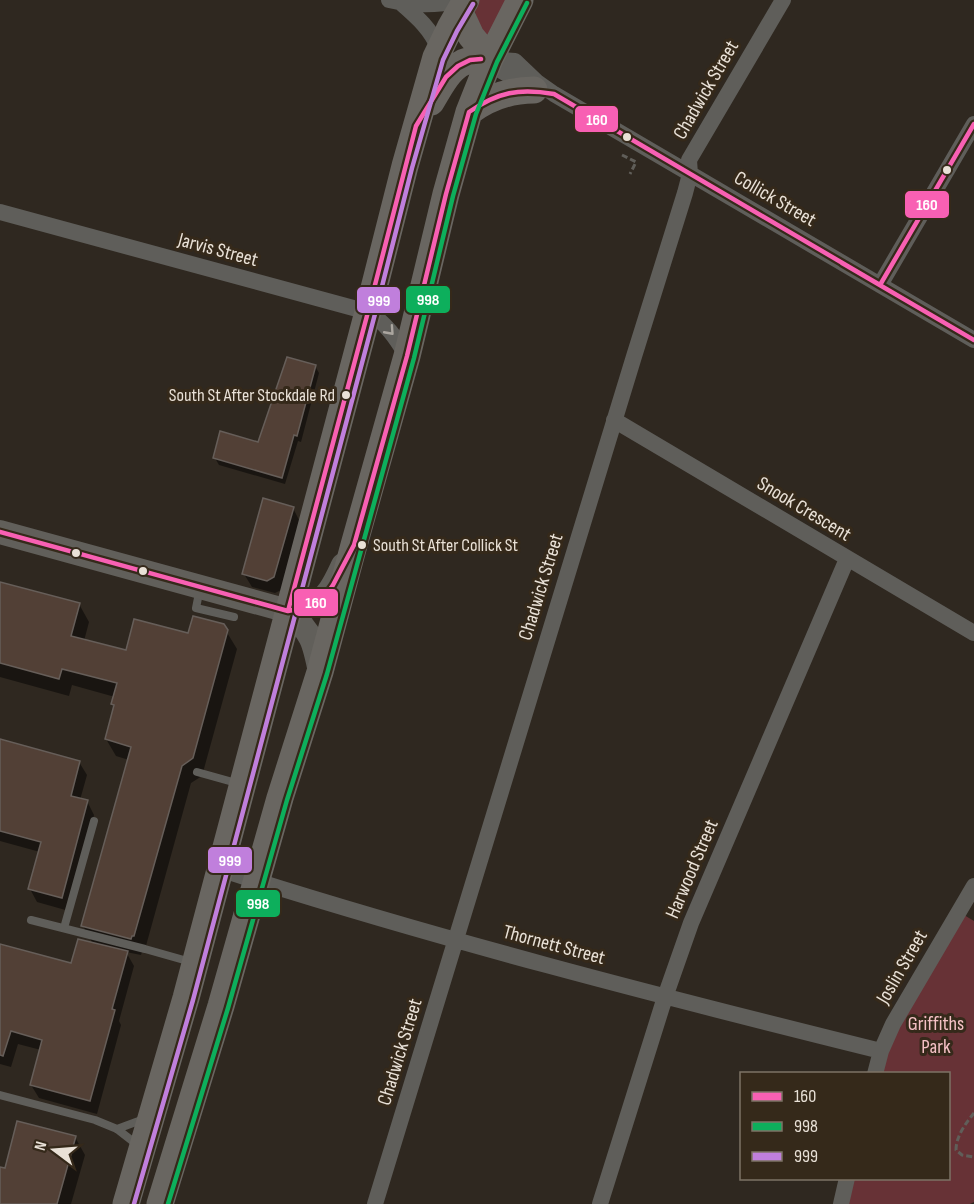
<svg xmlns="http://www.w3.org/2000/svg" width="974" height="1204" viewBox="0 0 974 1204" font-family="'Sofia Sans Condensed',sans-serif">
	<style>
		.green { fill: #673236 }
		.shadow { fill: #0007 }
		.building { fill: #524036; stroke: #665e59; stroke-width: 1.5 }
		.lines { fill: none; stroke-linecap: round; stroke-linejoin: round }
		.path { stroke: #605e59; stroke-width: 3; stroke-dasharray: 6 3; stroke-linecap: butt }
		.lane { stroke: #5f5e5a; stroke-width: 8 }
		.street { stroke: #5f5e5a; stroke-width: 16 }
		.secondary { stroke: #615f5a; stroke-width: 24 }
		.primary { stroke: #696661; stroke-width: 27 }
		.bus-1-casing { stroke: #35291a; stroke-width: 9 }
		.bus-2-casing { stroke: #35291a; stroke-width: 9 }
		.bus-3-casing { stroke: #35291a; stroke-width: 9 }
		.bus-1 { stroke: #f860b3; stroke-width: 4.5 }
		.bus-2 { stroke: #0daf5c; stroke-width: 4.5 }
		.bus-3 { stroke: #c07fdc; stroke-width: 4.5 }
		.oneway { stroke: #aba69f }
		.bus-dot { fill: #e9e1d7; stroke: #35291a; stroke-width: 2 }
		.labels { text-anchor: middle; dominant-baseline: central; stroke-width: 6; stroke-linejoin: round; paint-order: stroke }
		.bus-label { font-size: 18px; fill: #e9e1d7; stroke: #35291a; text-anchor: end }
		.street-label { font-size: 20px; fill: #e9e1d7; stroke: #35291a }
		.park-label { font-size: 20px; fill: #f5c1c5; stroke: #35291a }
		.line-badge { stroke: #35291a; stroke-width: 2 }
		.badge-label { font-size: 16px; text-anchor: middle; font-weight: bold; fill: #fff }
	</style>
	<rect width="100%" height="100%" fill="#2f2820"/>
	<!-- green -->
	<path class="green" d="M476,0H510L490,39H484L473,6Z
		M964,915L974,921V1202L970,1204H846L853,1179L948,1178V1074L881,1073L898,1024Z"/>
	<!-- shadow -->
	<path class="shadow" d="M315,366L319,373L301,442L298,441L285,484L219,465L215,458L259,444Z
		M293,508L300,522L281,590L275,593L252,587L244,574Z
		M0,583L79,604L89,622L84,641L127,652L223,626L237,649L202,776L191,783L144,953L142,952L141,955L126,952L134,966L119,1021L121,1025L97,1114L39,1098L31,1085L41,1050L18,1044L11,1067L0,1064V945L72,965L93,944L83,926L129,760L116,756L106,739L115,708L112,704L115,697L72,685L69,696L0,677Z
		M0,741L79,762L87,775L80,800L87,801L94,815L69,911L37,902L30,889L40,852L0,841Z
		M75,1137L85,1155L71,1204H0V1168L6,1170Z"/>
	<!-- building -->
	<path class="building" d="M287,357L316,365L297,436L294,435L282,478L213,458L220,431L258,442Z
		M263,498L294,507L274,577L267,581L242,574Z
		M0,582L80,603L71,636L126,650L134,619L188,633L193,616L224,624L228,630L193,758L182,766L134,936H132L131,939L81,926L131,747L105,739L114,705L111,704L117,683L62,669L59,679L0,663Z
		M0,739L80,761L71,796L88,800L62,898L28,889L41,842L0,831Z
		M78,939L128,951L112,1009L115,1010L90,1101L30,1085L42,1040L11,1031L3,1056L0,1055V944L71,963Z
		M17,1121L76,1136L57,1204H0V1167L5,1168Z"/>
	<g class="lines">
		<!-- path -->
		<path class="path" d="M622,155L636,162L630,174
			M974,1113C966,1123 956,1136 956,1150L962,1155L974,1157"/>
		<!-- lane -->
		<path class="lane" d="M200,588L196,608L234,617
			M197,772L240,784
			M31,920L145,949L191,962
			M64,928L94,821
			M0,1095L95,1120L117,1129L135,1143L140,1144
			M117,1129L144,1119"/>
		<!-- street -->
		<path class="street" d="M389,0C411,5 437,6 459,0
			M401,3C417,17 431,29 439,49
			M490,59L515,61L537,82L554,94L974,340
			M490,59L500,70L533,89
			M0,212L368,312C386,323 396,338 407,356
			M880,285L974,124
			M614,420L974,633
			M219,869C437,939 659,996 881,1051
			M875,1074L881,1051L893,1024L974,886
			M375,1204C480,867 579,529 685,193L690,174L689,160L783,0
			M600,1204L665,997L691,923L847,559
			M841,1204L847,1178"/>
		<!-- secondary -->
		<path class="secondary" d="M0,532L288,611C295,610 304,609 311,606C328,599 336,580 343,565
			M288,611C312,633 314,641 320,672"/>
		<!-- primary -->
		<path class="primary" d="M460,12L471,36L490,59
			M431,102C441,86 450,65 470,60C476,58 484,59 490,59
			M469,112C489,97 510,90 534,90
			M126,1204L186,998L368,312L405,166L436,57L450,28L466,0
			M160,1204L221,1006L280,798L320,672L354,545L407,356L446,194L469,112L490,59L520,0"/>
		<defs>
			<path id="bus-1" d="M842,263L974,340
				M880,285L974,124
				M0,532L288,611L312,606L326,595L333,585L354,545L407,356L446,194L469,112C498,92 519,88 554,94L880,285
				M288,611L368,312L416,126L446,77L458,66L470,60L481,59"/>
			<path id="bus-2" d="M168,1204L228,1008L287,800L327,674L414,358L453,196L476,114L497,62L527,3"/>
			<path id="bus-3" d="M134,1204L193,1000L375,314L412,168L443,60L457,31L473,4"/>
		</defs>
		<!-- bus-1 casing -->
		<use href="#bus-1" class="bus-1-casing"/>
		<!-- bus-2 casing -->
		<use href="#bus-2" class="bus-2-casing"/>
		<!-- bus-3 casing -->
		<use href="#bus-3" class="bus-3-casing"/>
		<!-- bus-1 -->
		<use href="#bus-1" class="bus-1"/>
		<!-- bus-2 -->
		<use href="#bus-2" class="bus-2"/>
		<!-- bus-3 -->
		<use href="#bus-3" class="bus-3"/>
	</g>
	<!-- one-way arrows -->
	<defs><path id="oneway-chevron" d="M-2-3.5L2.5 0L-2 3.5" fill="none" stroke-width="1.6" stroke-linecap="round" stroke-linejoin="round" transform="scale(1.5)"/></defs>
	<use class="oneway" href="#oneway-chevron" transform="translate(390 331) rotate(48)"/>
	<!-- markers -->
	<g class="bus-dot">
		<circle cx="627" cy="137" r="5"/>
		<circle cx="947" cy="170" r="5"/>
		<circle cx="346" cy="395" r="5"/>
		<circle cx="362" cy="545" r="5"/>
		<circle cx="76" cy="553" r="5"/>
		<circle cx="143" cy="571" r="5"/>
	</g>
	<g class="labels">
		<!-- bus labels -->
		<g class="bus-label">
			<text x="335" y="395">South St After Stockdale Rd</text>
			<text x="373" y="545" text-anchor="start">South St After Collick St</text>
		</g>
		<!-- street labels -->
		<g class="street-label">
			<text transform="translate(706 90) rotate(-60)">Chadwick Street</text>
			<text transform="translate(775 199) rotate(30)">Collick Street</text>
			<text transform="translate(218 250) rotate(15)">Jarvis Street</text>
			<text transform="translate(804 509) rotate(31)">Snook Crescent</text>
			<text transform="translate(541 587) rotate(-73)">Chadwick Street</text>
			<text transform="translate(692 869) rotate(-67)">Harwood Street</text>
			<text transform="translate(554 945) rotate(15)">Thornett Street</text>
			<text transform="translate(902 967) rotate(-60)">Joslin Street</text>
			<text transform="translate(400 1052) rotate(-73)">Chadwick Street</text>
		</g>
		<!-- park labels -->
		<g class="park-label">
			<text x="936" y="1024">Griffiths<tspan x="936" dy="23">Park</tspan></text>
		</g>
	</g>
	<g class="line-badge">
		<rect x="574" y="105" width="45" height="28" rx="6" fill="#f860b3"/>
		<rect x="904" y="190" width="46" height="29" rx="6" fill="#f860b3"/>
		<rect x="405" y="285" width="46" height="29" rx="6" fill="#0daf5c"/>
		<rect x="356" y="286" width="45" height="28" rx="6" fill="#c07fdc"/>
		<rect x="293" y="588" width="46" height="29" rx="6" fill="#f860b3"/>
		<rect x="207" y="846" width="46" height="28" rx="6" fill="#c07fdc"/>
		<rect x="235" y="889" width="46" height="29" rx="6" fill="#0daf5c"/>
	</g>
	<g class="badge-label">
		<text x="597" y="125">160</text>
		<text x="927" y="210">160</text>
		<text x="428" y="305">998</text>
		<text x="379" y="306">999</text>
		<text x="316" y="608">160</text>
		<text x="230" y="866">999</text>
		<text x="258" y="909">998</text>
	</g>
	<!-- legend -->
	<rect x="740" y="1072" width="210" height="108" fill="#35291a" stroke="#7d7366" stroke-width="1.5"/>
	<rect x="752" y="1092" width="30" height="9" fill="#f860b3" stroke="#7d7366" stroke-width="1.5"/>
	<text x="794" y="1102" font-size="18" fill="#e9e1d7">160</text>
	<rect x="752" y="1122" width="30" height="9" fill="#0daf5c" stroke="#7d7366" stroke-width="1.5"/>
	<text x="794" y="1132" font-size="18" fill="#e9e1d7">998</text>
	<rect x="752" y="1152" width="30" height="9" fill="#c07fdc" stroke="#7d7366" stroke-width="1.5"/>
	<text x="794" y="1162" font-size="18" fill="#e9e1d7">999</text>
	<!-- north arrow -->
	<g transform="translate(54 1150) rotate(286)" stroke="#35291a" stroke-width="4.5" paint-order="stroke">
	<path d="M0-4.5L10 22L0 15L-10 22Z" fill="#e9e1d7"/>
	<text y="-9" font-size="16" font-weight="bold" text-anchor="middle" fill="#e9e1d7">N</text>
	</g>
</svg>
